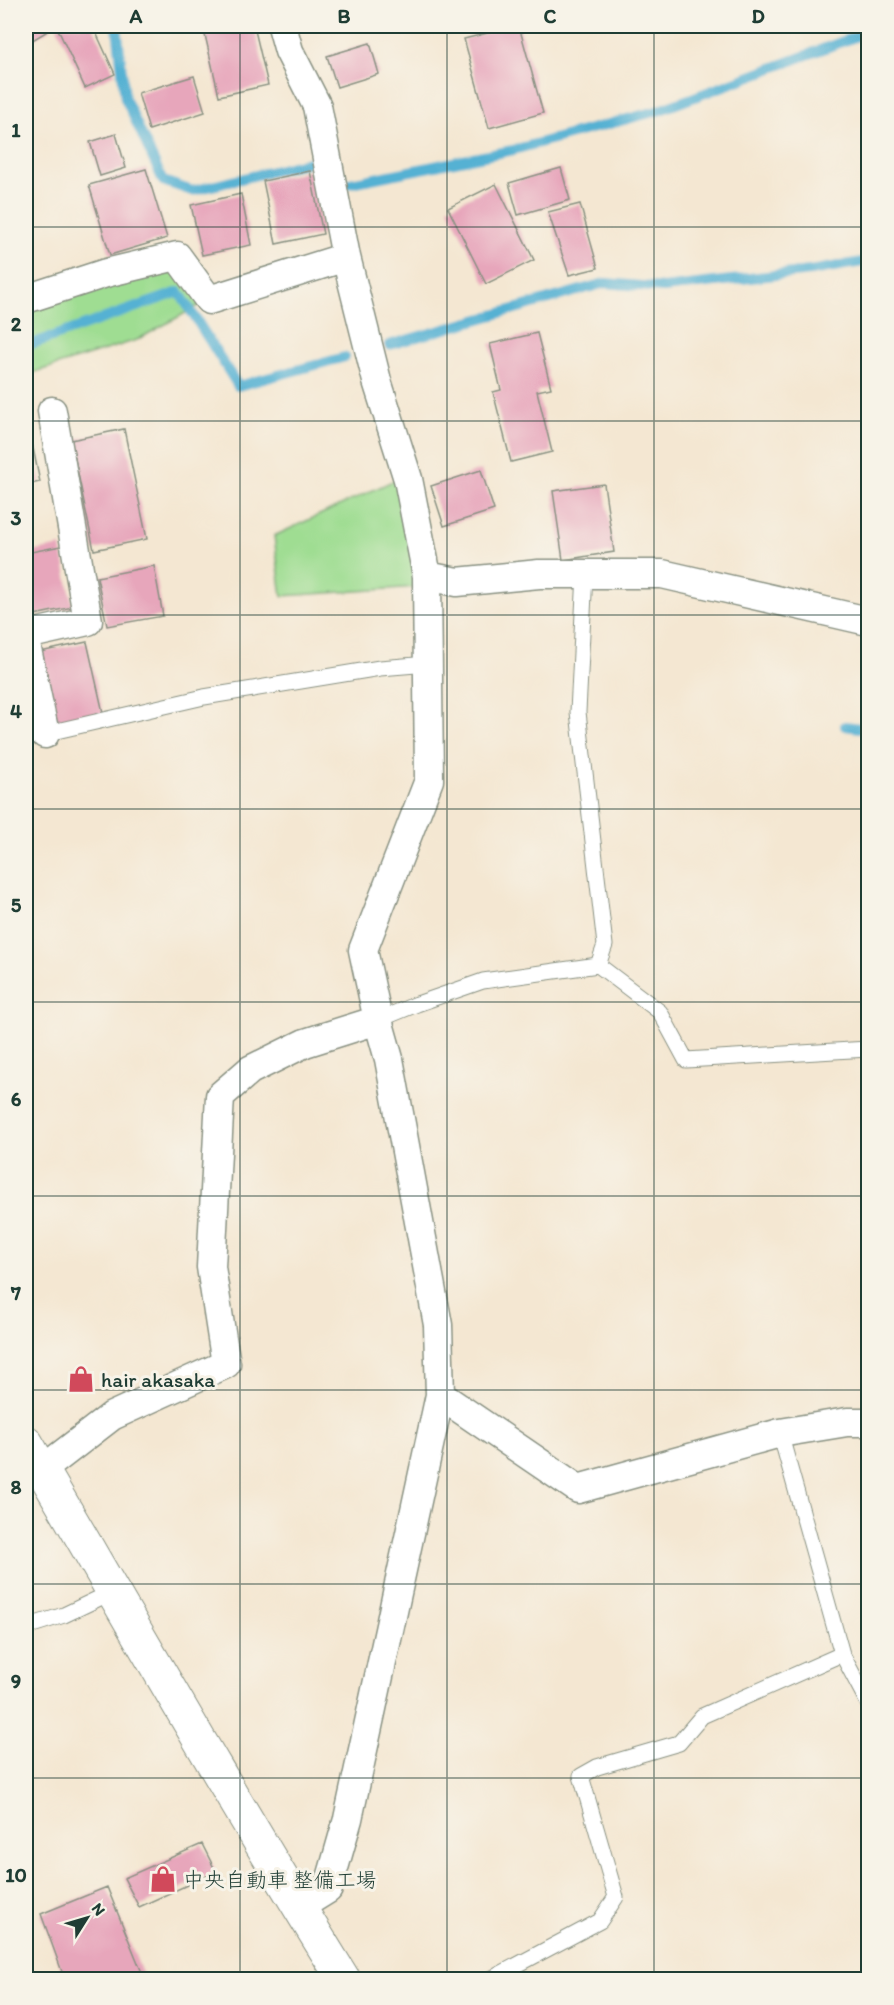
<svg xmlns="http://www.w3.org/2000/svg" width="894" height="2005" viewBox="0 0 894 2005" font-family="Itim,'Klee One',sans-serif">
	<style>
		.green { fill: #9fdd92; stroke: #5f8d63; stroke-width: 1.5 }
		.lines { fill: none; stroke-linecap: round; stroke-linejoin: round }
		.stream { stroke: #55b1d3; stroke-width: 10 }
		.building { fill: #e7a6bb }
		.lane-casing { stroke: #8a9283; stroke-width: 17 }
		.street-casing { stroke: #8a9283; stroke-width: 31 }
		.secondary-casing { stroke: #8a9283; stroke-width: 35 }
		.lane { stroke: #fff; stroke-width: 15 }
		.street { stroke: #fff; stroke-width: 28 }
		.secondary { stroke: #fff; stroke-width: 33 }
		.grid { fill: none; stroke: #1f3d34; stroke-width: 1.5; stroke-opacity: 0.55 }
		.labels { text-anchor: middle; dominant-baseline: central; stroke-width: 6; stroke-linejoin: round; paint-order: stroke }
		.poi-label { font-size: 21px; fill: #1f3d34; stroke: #f7f3e8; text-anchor: start }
		.neatline { fill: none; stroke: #1f3d34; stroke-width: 2 }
		.grid-label { font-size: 20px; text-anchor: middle; font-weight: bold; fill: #1f3d34 }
	</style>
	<rect width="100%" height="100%" fill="#f7f3e8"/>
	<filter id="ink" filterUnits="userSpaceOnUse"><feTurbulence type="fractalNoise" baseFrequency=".0167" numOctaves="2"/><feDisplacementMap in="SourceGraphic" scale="12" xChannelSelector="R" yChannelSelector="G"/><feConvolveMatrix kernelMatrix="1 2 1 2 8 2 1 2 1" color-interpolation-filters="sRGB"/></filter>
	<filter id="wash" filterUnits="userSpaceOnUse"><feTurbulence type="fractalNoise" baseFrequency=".008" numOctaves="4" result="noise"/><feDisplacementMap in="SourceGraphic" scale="24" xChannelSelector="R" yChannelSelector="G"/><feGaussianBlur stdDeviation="1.35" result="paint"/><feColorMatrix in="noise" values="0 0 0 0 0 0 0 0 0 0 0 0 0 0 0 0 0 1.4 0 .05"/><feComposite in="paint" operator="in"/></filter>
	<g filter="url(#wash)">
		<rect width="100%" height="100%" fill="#f4e7d2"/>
		<!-- green -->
		<path class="green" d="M177,256L209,300L137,340L26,375V299Z
			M401,477L418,587L282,596L274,536Z"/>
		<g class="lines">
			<!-- stream -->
			<path class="stream" d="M117,26L125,98L163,181L192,191L309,162
				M346,184L513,150L657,111L868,32
				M389,345L605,283L663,288L810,271L868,261
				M26,346L179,292L238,386L345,357
				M845,726L868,729"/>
		</g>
		<g id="blocks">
			<!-- building -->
			<path class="building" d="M26,26H49L51,29L26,44Z
				M59,26H93L115,74L85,88L57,27Z
				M203,26H254L268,85L219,96Z
				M515,26H519L543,113L489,128L464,39Z
				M370,43L379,74L337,87L327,56Z
				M194,76L205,112L149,130L138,93Z
				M116,134L126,168L100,176L90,142Z
				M561,168L570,200L518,215L509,183Z
				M146,169L167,238L110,255L89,185Z
				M310,171L323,234L276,244L263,181Z
				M496,184L534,260L486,284L448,208Z
				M241,194L251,245L202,255L191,205Z
				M580,204L598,268L569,275L548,212Z
				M537,333L551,388L537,391L552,452L511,462L493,392L501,390L490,344Z
				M26,414L40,482L26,485Z
				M124,429L147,539L94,550L71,440Z
				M481,470L494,510L444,526L431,486Z
				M604,484L614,552L563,560L553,491Z
				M61,546L73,607L34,615L26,574V553Z
				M154,566L163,616L107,626L97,577Z
				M87,642L104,717L57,727L40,652Z
				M202,1844L216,1872L139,1907L124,1878Z
				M107,1887L145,1980H65L41,1914Z"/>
		</g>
	</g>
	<g filter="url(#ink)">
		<use href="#blocks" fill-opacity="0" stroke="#8a9283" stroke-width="1.5"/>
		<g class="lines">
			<defs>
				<path id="lane" d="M585,574L578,712L605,945L598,965
					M26,738L204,697L380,668L428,664
					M378,1020L417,1004L483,981L598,965L660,1012L686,1060L868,1049
					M780,1433L842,1654L868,1703
					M26,1627L64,1615L112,1592
					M489,1980L600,1921L616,1897L581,1776L597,1767L679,1743L702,1716L842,1654"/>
				<path id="street" d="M282,26L289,51L317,106L346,257L377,381L408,479L427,576L429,780L363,950L378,1020L389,1059L438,1325L440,1395L348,1819L328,1889L299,1907
					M26,299L106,273L177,256L209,300L346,257
					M427,576L457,582L539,574H662L868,621
					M26,635L88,621L52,411
					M26,645L45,734
					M440,1395L578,1489L780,1433L847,1422H868
					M42,1470L112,1416L226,1364L211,1267L220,1096L250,1070L305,1043L378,1020"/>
				<path id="secondary" d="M26,1442C131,1622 234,1803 344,1980"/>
			</defs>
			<!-- lane casing -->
			<use href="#lane" class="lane-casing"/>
			<!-- street casing -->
			<use href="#street" class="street-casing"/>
			<!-- secondary casing -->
			<use href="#secondary" class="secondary-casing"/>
			<!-- lane -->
			<use href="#lane" class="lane"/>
			<!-- street -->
			<use href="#street" class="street"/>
			<!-- secondary -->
			<use href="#secondary" class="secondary"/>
		</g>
	</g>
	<!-- grid -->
	<path class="grid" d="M240,26V1980M447,26V1980M654,26V1980M26,227H868M26,421H868M26,615H868M26,809H868M26,1002H868M26,1196H868M26,1390H868M26,1584H868M26,1778H868"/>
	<!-- icons -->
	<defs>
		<symbol id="shop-bare" viewBox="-9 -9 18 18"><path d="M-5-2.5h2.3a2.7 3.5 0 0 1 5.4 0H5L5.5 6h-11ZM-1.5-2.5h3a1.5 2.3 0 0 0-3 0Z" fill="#d1495b" stroke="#f7f3e8" stroke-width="2.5" paint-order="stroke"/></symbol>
	</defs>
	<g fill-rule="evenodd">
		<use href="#shop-bare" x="62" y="1360" width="38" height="38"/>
		<use href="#shop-bare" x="144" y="1860" width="38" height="38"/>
	</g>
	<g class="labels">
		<!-- poi labels -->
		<g class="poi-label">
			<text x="101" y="1379">hair akasaka</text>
			<text x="183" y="1879">中央自動車 整備工場</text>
		</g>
	</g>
	<!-- margin -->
	<rect width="894" height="2005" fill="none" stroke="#f7f3e8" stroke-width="66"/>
	<!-- north arrow -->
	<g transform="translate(87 1918) rotate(53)" stroke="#f7f3e8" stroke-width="4.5" paint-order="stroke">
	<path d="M0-4.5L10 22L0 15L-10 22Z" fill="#1f3d34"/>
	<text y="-9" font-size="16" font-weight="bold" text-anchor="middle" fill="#1f3d34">N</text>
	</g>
	<rect x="33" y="33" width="828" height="1939" class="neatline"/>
	<g class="grid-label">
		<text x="136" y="23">A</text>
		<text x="344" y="23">B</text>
		<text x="550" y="23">C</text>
		<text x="758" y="23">D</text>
		<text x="16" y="137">1</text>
		<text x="16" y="331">2</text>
		<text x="16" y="525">3</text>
		<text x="16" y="718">4</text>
		<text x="16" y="912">5</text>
		<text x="16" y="1106">6</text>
		<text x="16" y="1300">7</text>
		<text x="16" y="1494">8</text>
		<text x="16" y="1688">9</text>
		<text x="16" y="1882">10</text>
	</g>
</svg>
